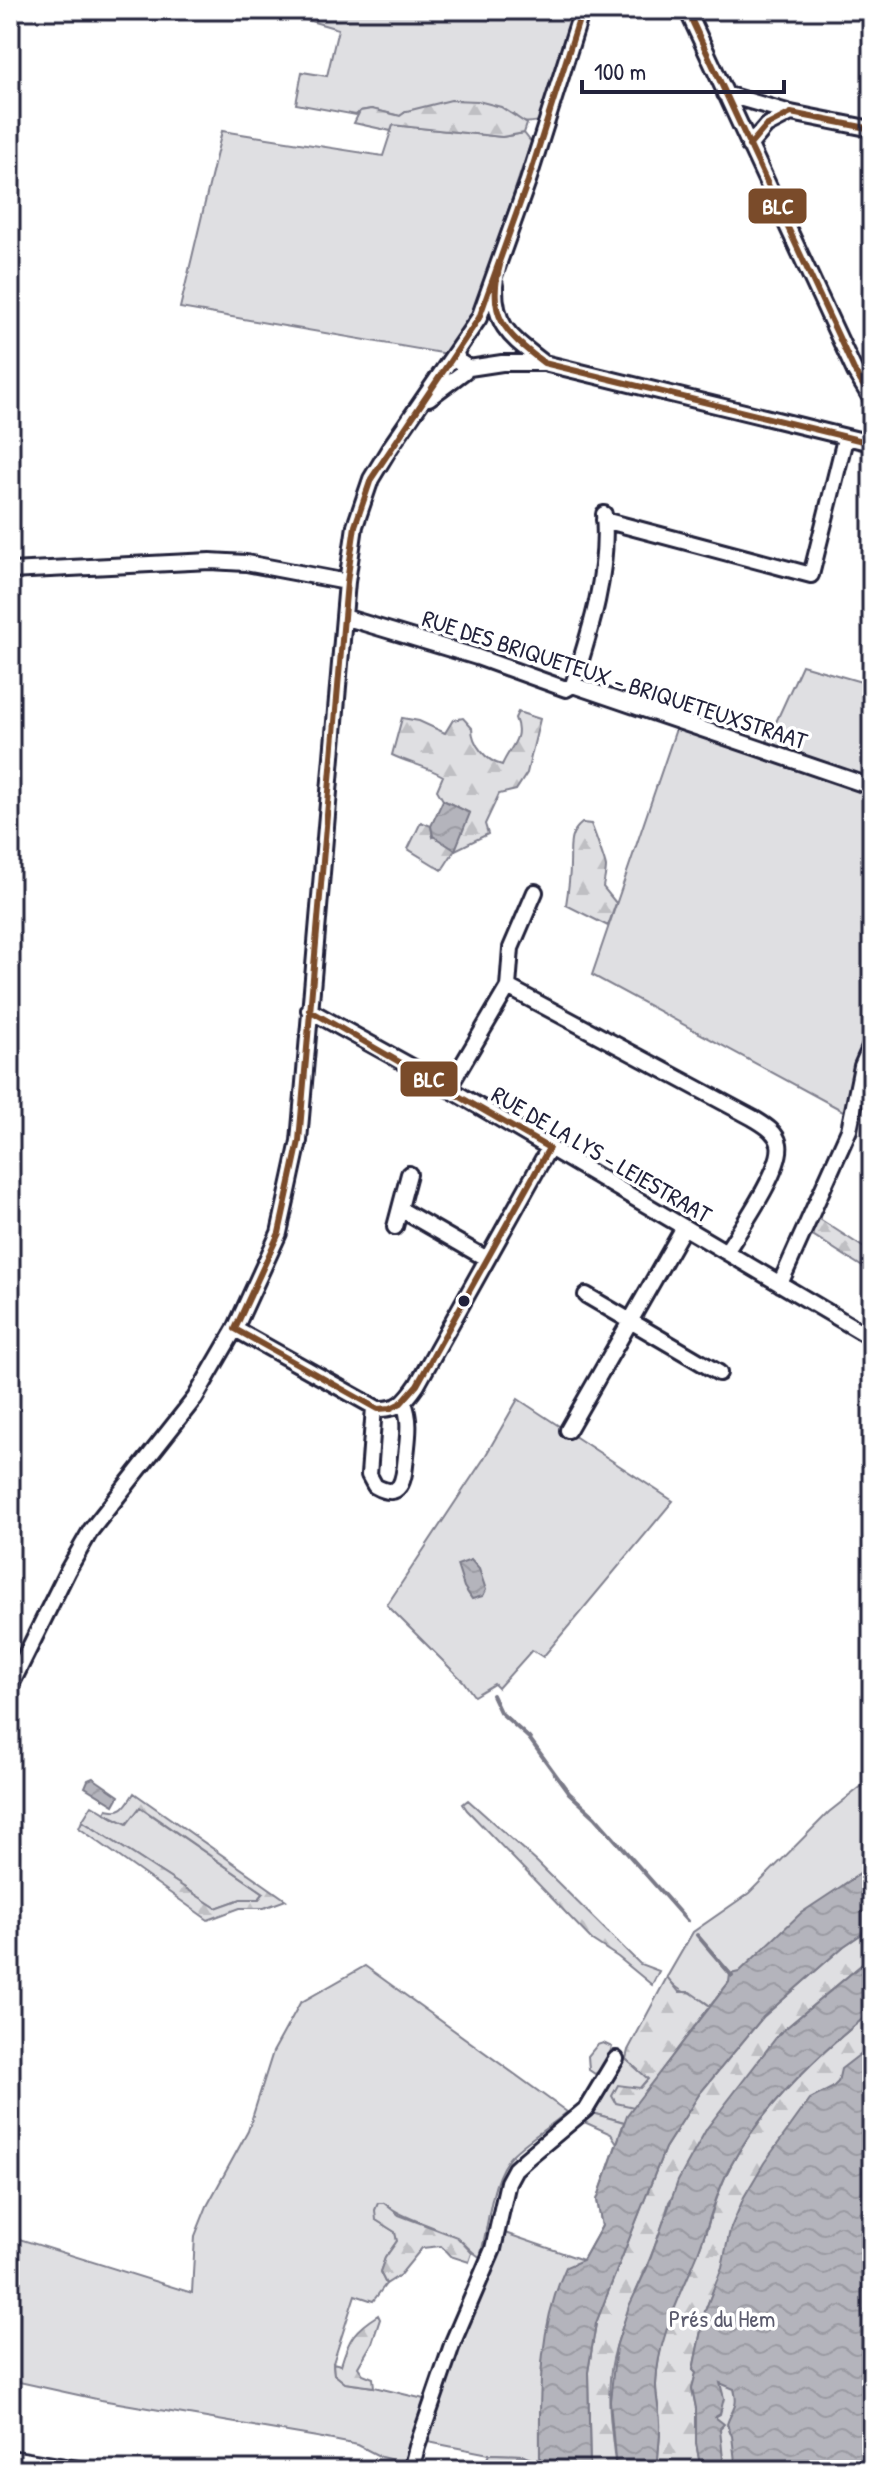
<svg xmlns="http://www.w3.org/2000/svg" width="882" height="2480" viewBox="0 0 882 2480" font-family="'Patrick Hand',sans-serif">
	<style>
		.green { fill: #dfdfe2; stroke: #80808e; stroke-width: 2 }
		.forest { fill: url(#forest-firs); stroke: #80808e; stroke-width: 2 }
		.water { fill: url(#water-waves); stroke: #7a7a88; stroke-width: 2 }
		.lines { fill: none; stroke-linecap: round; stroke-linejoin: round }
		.stream { stroke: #7a7a88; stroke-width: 4 }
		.minor-casing { stroke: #22223b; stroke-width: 20 }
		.minor { stroke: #fff; stroke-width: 14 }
		.bus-1-casing { stroke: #fff; stroke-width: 12 }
		.bus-1 { stroke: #7a4b2a; stroke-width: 6 }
		.bus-dot { fill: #22223b; stroke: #fff; stroke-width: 3 }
		.labels { text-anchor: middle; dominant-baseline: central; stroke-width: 7; stroke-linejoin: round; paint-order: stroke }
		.street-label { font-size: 24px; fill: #22223b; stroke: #fff }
		.park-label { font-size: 24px; fill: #5b5b6d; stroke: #fff }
		.line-badge { stroke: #fff; stroke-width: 3 }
		.badge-label { font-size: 22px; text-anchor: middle; font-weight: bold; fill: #fff }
	</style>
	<defs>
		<pattern id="forest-firs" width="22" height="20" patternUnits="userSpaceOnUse" patternTransform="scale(2)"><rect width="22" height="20" fill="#dfdfe2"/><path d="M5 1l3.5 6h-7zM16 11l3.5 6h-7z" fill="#bfbfc3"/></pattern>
		<pattern id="water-waves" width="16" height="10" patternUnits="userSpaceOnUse" patternTransform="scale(2)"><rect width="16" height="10" fill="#b4b4bc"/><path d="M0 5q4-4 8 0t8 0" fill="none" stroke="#9a9aa2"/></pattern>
	</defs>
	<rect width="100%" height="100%" fill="#fff"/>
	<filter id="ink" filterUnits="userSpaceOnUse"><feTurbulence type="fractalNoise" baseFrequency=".0125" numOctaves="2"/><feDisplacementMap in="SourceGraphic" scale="16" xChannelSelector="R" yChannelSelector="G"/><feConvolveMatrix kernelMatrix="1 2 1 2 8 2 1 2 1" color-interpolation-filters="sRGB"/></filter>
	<g filter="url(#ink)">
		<!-- green -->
		<path class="green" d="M272,10H572L575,12L540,121C528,123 521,125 514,114L407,111L400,116L371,109L360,111L356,115L296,104L302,72L327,76L338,29Z
			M393,125L502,137L524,133L531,142L475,309L447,354L180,308L222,131L383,156Z
			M802,665L872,685V1032C856,1058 848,1083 847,1113L592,975L676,729L761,755Z
			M518,1399L673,1501L543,1657L532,1650L498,1688L494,1684L474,1696L463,1681L387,1605L483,1460Z
			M872,1778V1866L843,1885L872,1868V2470H541L522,2455L489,2454L423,2441L458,2343L490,2276L505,2233L583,2260L602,2226L597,2200L624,2122L588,2112L622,2056L648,2078L640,2088L633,2107L729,1982L710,2006C693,1991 684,1999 667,1977L693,1932L749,1893L829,1812Z
			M92,1805L117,1820L139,1807L264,1893L259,1899H241L216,1908L82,1821Z
			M365,1966L567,2112C550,2127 528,2139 512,2155C490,2177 489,2227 480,2257C470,2252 464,2241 455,2237C431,2224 405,2220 384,2203L376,2220L395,2232L397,2241L385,2258L380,2272L386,2284L373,2301L355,2295L333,2363L334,2374L346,2383L374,2387L428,2400L412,2439L406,2463L381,2457L358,2445L317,2437L101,2400L10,2380V2236L192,2293L195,2236L207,2206L248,2131L273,2052L300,2003Z"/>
		<!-- forest -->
		<path class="forest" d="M451,100L478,101L501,107L527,124L524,133L502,137L393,125L391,131L354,123L360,111L372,109L400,116L407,111Z
			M518,712L540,719L527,773L516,790L499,794L485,824L488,834L455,850L442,870L408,849L421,822L431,826L433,837L469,813L443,800L437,790L443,776C424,765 411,764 392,755L402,718L419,721L445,733L453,720L463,718L472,728C472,744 486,761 502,765C510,746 524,739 515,718Z
			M582,823L591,824C594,831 605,861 606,867C606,873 604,881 603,887L616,903L608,926L566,905C568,892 570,878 570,865C571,847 567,835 582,823Z
			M815,1216L872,1253V1273L808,1232Z
			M134,1793L286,1900L264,1908H240L208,1920L79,1828L82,1821L216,1908L241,1899H259L264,1893L140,1807L127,1824L105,1813L107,1809C123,1813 125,1807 134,1793Z
			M468,1800L537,1862L640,1964L659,1971L652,1985L618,1957L592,1940L467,1810L463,1804Z
			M872,1927V1956L779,2034L669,2202C656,2256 626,2304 613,2359C605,2395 612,2434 616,2470H590L588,2372L596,2323L665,2148L700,2093L763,2017L844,1946Z
			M667,1977L679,1992H690L710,2006L634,2107L616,2103L612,2096L618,2085L640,2088L648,2079L626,2059L628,2050Z
			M872,2011V2143L717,2280L705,2311L693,2370L696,2373L692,2388L696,2408V2443L701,2470H658C657,2453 661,2438 660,2422C659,2409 656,2398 656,2385C657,2337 681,2290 700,2247C711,2221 716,2193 730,2167C761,2108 820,2053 872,2011Z
			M603,2043L612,2047L605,2066L595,2074L589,2070L588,2056L597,2045Z
			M588,2112L624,2122L617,2143L611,2134L582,2121Z
			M378,2203H384L399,2215L457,2237L472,2253L469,2262L450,2256L441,2246L422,2248L400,2275L386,2284L380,2272L385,2258L397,2241L395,2232L376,2220L375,2210Z
			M378,2315L380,2319L372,2343L358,2367L363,2374L373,2378L374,2387L345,2383L334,2374L333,2363L341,2365C349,2338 354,2330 378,2315Z
			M489,2454L522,2455L540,2462V2470H496V2463L486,2461Z"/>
		<!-- water -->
		<path class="water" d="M443,800L470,813L455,850L433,836L431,826Z
			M471,1560L479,1569L486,1590L483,1596L472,1599L464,1587L457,1565Z
			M93,1778L119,1796L114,1805L85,1787L88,1780Z
			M872,1866V1927L844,1946L763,2017L700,2093L665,2148L596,2323L588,2372L590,2470H540C540,2401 536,2331 566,2267L583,2260L602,2226L597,2200L627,2115L729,1982L730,1974L739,1972L801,1913Z
			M872,1956V2011C821,2052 760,2109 730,2167C715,2194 709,2224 698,2253C681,2295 657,2339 656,2385C656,2398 659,2409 660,2422C661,2438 657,2453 658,2470H616L610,2401L616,2347L629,2306L647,2268L678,2181L707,2128L779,2034Z
			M872,2045V2470H736L732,2436L727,2424C732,2409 739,2407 734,2389L720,2383L724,2398L720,2414L715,2417L724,2424L720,2428L724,2470H701L696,2443V2408L692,2388L696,2373L693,2370L705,2311L722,2267L730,2230L744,2197L764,2163L810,2099L832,2088L838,2082L841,2069Z"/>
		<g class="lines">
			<!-- stream -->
			<path class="stream" d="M492,1695L500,1712L529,1738L569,1793L595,1817L687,1921
				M697,1935L732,1976"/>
			<defs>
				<path id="minor" d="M687,10L855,372L872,400
					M725,94L791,113L872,129
					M749,146L766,126L791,113
					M495,285C494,329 513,338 544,363
					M456,352L458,361L469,368L502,363H544L871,443
					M429,398L469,368
					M604,520L811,575L845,439
					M10,571L210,561L246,563L347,582
					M344,617L477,657L566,689L573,685L872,787
					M573,685C591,629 609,573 604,514
					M535,892L511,948L508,987L753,1118C764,1125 776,1131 779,1144C784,1167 739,1231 726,1252
					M309,1010L414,1068L872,1338
					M448,1089L508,987
					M400,1209L487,1259
					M395,1227L409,1174
					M780,1284L849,1130L862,1066L872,1043
					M586,1295L719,1373
					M235,1329L378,1409C399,1410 406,1401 417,1385L549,1148
					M374,1407L369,1475L375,1486C403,1502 404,1477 406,1456C408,1437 411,1420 404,1403
					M568,1430L684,1227
					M10,1687L68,1570L91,1530L195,1398L235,1329L279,1233L299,1141L347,582L355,526L371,479L391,446L479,318L528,181L582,10
					M10,2458L85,2470
					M411,2470L417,2447L453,2342L493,2249L508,2182L515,2169L526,2159L586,2109L616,2059"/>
			</defs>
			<!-- minor casing -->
			<use href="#minor" class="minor-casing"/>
			<!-- minor -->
			<use href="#minor" class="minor"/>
			<defs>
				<path id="bus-1" d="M687,10L855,372L872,400
					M749,146L766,126L791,113L872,129
					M500,265C486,316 505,333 544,363L871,443
					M309,1010L549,1148
					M235,1329L279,1233L299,1141L347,582L355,526L371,479L479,318L528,181L582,10
					M235,1329L378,1409L391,1408L401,1403L417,1385L549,1148"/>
			</defs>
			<!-- bus-1 casing -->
			<use href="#bus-1" class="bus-1-casing"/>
			<!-- bus-1 -->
			<use href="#bus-1" class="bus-1"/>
		</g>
	</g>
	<!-- markers -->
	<circle class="bus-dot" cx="464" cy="1301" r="7"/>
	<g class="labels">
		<!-- street labels -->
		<g class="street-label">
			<text transform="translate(615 679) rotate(18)">RUE DES BRIQUETEUX - BRIQUETEUXSTRAAT</text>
			<text transform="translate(602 1154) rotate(30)">RUE DE LA LYS - LEIESTRAAT</text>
		</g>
		<!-- park labels -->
		<g class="park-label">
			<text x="722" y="2318">Prés du Hem</text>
		</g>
	</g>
	<g class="line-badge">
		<rect x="747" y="187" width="61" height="38" rx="8" fill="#7a4b2a"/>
		<rect x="399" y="1060" width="60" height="38" rx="8" fill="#7a4b2a"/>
	</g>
	<g class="badge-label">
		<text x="778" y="214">BLC</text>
		<text x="429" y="1087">BLC</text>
	</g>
	<!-- margin -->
	<rect width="882" height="2480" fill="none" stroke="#fff" stroke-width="40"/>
	<rect x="20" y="20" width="842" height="2440" fill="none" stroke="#22223b" stroke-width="3" filter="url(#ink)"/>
	<!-- scale -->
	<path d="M582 80v12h202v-12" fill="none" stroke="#22223b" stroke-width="4"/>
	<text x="594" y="80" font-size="24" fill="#22223b" stroke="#ffffff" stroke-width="6" paint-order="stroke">100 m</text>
</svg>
